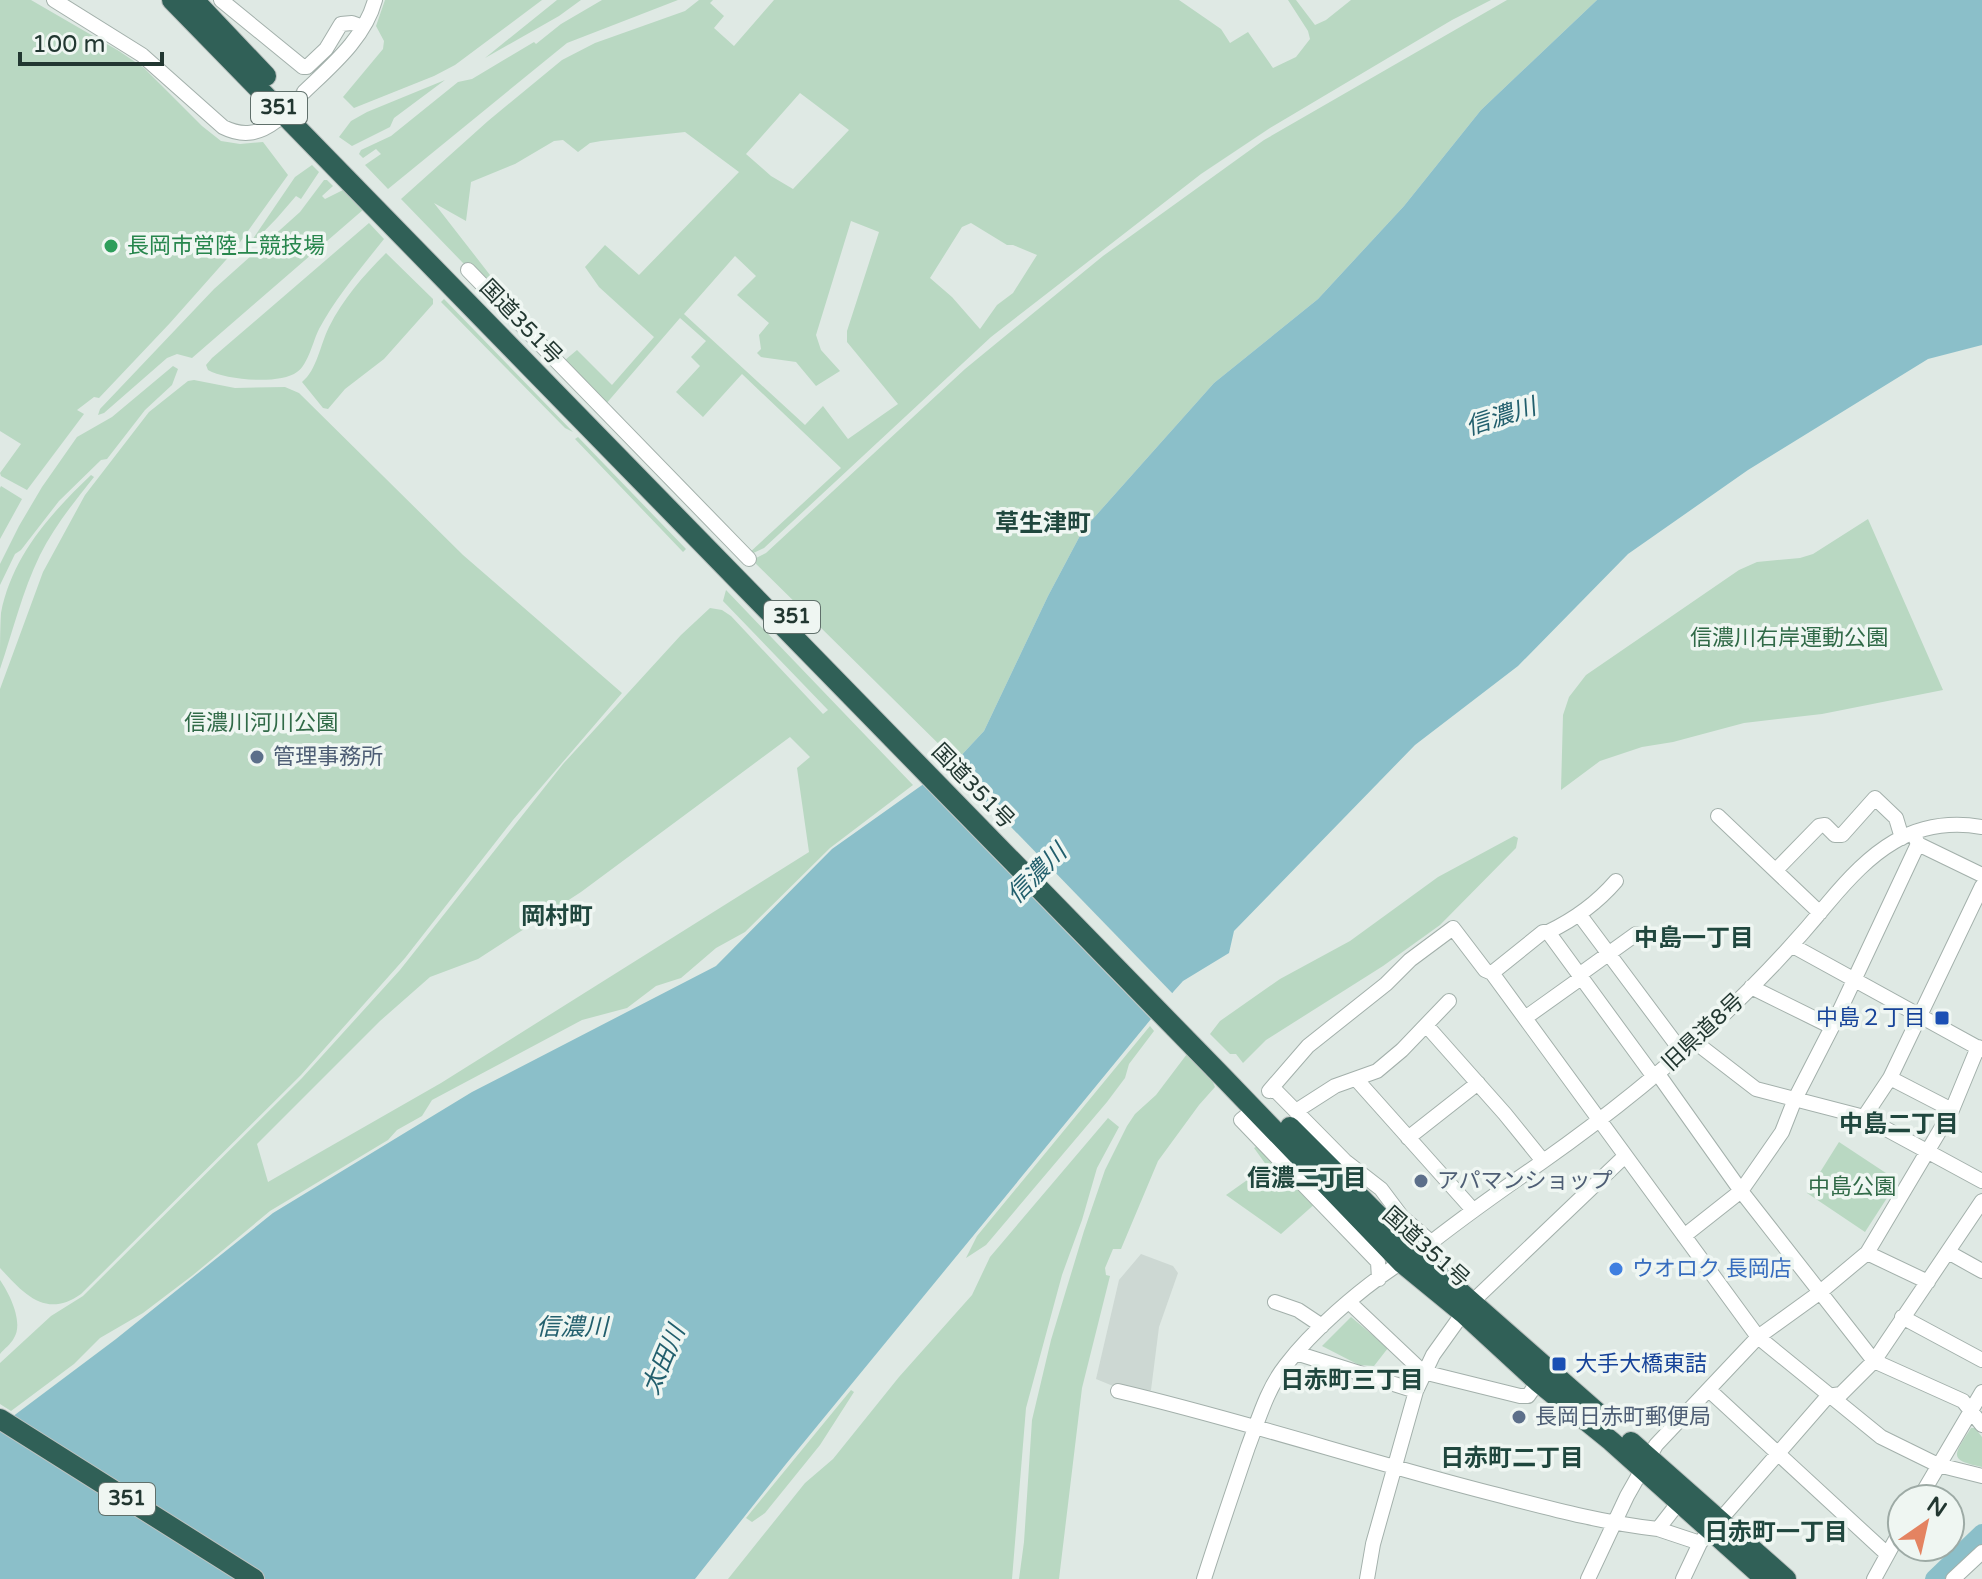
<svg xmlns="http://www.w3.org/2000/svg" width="1982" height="1579" viewBox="0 0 1982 1579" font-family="'Varela Round','Noto Sans JP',sans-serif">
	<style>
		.built { fill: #cdd8d3 }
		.green { fill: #b9d8c2; fill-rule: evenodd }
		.water { fill: #8bbfc9 }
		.pier { fill: #dfe9e4 }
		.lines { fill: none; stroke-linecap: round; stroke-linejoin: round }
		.river { stroke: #8bbfc9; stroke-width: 18 }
		.minor-tunnel { stroke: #b9c5c0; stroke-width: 14; stroke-dasharray: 14 7; stroke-linecap: butt }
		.minor-casing { stroke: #a3b0ab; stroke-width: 16 }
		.highway-casing { stroke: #bdc3c1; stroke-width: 22 }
		.minor { stroke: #fff; stroke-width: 14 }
		.highway { stroke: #306057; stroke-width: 20 }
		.leisure-dot { fill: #2e9e5b; stroke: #eff6f2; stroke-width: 3 }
		.service-dot { fill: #5c6f8a; stroke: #eff6f2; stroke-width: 3 }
		.transit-dot { fill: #1a4fb4; stroke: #eff6f2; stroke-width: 3 }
		.shop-dot { fill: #3f7fe0; stroke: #eff6f2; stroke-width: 3 }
		.labels { text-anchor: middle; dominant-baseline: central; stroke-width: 7; stroke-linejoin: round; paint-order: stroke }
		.shield { fill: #eff6f2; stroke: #60706b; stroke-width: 2 }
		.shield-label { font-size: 20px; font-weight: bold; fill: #223731 }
		.leisure-label { font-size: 22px; fill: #27864d; stroke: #eff6f2; text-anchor: start }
		.street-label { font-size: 22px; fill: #223731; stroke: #eff6f2 }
		.park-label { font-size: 22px; fill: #306a47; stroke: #eff6f2 }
		.service-label { font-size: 22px; fill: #4e5e75; stroke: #eff6f2; text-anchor: start }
		.transit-label { font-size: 22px; fill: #164399; stroke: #eff6f2; text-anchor: end }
		.shop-label { font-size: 22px; fill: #366cbe; stroke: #eff6f2; text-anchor: start }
		.water-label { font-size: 24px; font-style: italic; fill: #225f6d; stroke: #eff6f2 }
		.neighbourhood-label { font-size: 24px; font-weight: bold; fill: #20473e; stroke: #eff6f2 }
	</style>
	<rect width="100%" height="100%" fill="#dfe9e4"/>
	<!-- built -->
	<path class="built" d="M1141,1254L1173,1266L1178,1273L1159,1327L1151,1390L1148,1392L1117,1384L1113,1386L1096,1379L1119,1280Z"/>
	<!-- green -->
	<path class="green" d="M0,0H31L119,51L144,68L202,126L221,141L240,144L263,142L288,175L233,252L170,323L99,398L94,397L77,410L84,414L27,490L1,476L0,473L21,444L0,431Z
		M385,0H542L455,65L434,76L354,108L343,97L383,49L384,41L376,26Z
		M557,0H581L559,16L485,58Z
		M602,0H678L567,43L388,189L365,165L381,154L376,149L363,158L359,154L361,150L391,136L458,82L472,79L534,42L536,44L561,24Z
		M699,0H713L710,3L724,16L714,28L734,46L774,0H1179L1221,29L1230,43L1248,32L1273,68L1296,57L1310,39L1308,31L1288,0H1296L1315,25L1326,20L1351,0H1491L1452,20L1270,128L1201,174L991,337L764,548L747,556L401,199L488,121L562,60L595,43L685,11ZM800,93L849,130L793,189L771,176L746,154ZM685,132L739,172L639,275L605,245L585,267L599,287L654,337L612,385L577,350L565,360L525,320L434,203L466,221L471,182L515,164L554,141L563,140L578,152L590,143L601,141ZM851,221L879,232L847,331V342L898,404L848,439L823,406L805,425L684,314L735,256L756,276L737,295L769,323L759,335L761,349L757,353L761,357L796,362L816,386L840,371L821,350L816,335ZM971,223L1007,245H1013L1037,255L1013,293L997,305L980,329L952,297L930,278L962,227ZM680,318L706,341L691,357L700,366L676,392L703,417L742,374L841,468L748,554L605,405Z
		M1507,0H1597L1481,110L1404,206L1318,299L1214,383L1083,530L1048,596L984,731L956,761L752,560L766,553L965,369L1103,256L1264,140Z
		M445,80L394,118L390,127L352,146L339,137L351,121L367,112Z
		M312,165L319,172L301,199L296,196L277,218L244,252L295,177Z
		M324,180H327L333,186L322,196L325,199L345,189L364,209L192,358L177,354L167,358L104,413L98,415L100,409L214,289L300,212Z
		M369,223L384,239C361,268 337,296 319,329C313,341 308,365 297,372C280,385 225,380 208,370L206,365L212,358Z
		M386,253L433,299V304L384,359L345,389L328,409L323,408L302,382C317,370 320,345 329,327C343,299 364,275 386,253Z
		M444,299L573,432L565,428L446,307L441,302Z
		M173,366L178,369L172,385L145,410L107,459L101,460L59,501L21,550L15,554L0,585V564L19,526L42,487L77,437L112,417Z
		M194,380L235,388L285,387L299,393L463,555L622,693L513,820L405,958L301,1075L81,1294C46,1319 24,1294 0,1268V689L43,572L85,495L149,412L188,381Z
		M578,437L686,549L683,552L575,439Z
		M91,475L94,477C74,502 54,527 40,555C22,592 13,631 0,669C0,651 0,630 1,613C12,556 51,513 91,475Z
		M1,486L22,499L0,539V488Z
		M1868,519L1943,690L1822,714L1744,723L1673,742L1642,747L1600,761L1561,790L1563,715L1569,697L1586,675L1739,570L1757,562L1800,558L1813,554Z
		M726,590L913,785L830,848L745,932L716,948L681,978L656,986L627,1008L582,1020L432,1100L422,1116L397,1130L388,1140L270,1211L193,1275L143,1313L100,1338L74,1364L11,1411L0,1404V1363L51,1316L83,1296L302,1078L400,970L563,764L681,635L710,608L722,610L731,616L823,714L828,710L723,601ZM790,737L810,757L797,768L809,852L441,1083L268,1182L257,1144L380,1021L430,977L478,959L581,892Z
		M1514,836L1518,838L1516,848L1440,925L1383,966L1266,1040L1243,1063L1236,1054H1230L1210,1034L1220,1021L1280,979L1350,941L1438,877Z
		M1150,1026L1154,1031L1129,1064L1125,1078L1107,1102L986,1245L966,1258L977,1236Z
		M1187,1054L1211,1078L1215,1087L1199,1105L1158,1161L1121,1249H1113L1105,1268L1106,1275L1110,1276L1082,1388L1059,1579H1019L1024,1542L1032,1420L1051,1340L1084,1231L1105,1170L1127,1126L1135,1114L1156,1095Z
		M1108,1118L1119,1127L1097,1168L1082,1220L1062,1275L1026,1408L1012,1579H728L805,1483L833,1459L899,1377L972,1295L990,1257Z
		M1839,1142L1898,1181L1865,1232L1807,1193Z
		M1259,1145L1317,1202L1281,1234L1226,1195L1267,1166L1254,1148Z
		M0,1280C9,1293 24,1322 14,1338C11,1344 4,1349 0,1354Z
		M1351,1317L1388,1348L1374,1366L1359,1365L1322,1346Z
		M851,1390L854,1392L820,1445L765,1513L752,1522L746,1518Z
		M1971,1428H1975L1982,1437V1467C1947,1460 1954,1455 1971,1428Z"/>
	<!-- water -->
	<path class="water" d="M1597,0H1982V345L1928,359L1748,470L1628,554L1518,666L1415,745L1234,931L1229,953L1183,981L1174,991L786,1464L695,1579H0V1426L116,1339L273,1213L472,1092L716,966L832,849L956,761L984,731L1048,596L1083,530L1214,383L1318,299L1404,206L1481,110Z"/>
	<!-- pier -->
	<path class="pier" d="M948,762L1175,996L1154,1022L920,782Z"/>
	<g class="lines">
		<!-- river -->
		<path class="river" d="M1934,1579L1982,1533"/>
		<!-- minor-tunnel -->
		<path class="minor-tunnel" d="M279,118L304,92"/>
		<defs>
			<path id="minor" d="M54,0L142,55L223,127C243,137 259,134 276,121
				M221,0L303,67H307L326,49L341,24L352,23L363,27
				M304,92C331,66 365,38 375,0
				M468,270L749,559
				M1718,816L1820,913
				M1915,837L1918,844L1982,875
				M1776,870L1819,826L1825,825L1835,835H1842L1875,798L1896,818L1902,838
				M1579,914L1682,1052
				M1548,932C1573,920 1598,902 1616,881
				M1793,946L1982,1050
				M1492,973L1543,932H1548L1654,1077
				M1579,975L1636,934
				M1751,987L1832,1027
				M1525,1018L1581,978
				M1426,1025L1505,1114L1543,1161
				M1695,1042L1756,1089L1864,1117L1982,1181
				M1658,1074L1741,1191L1874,1361L1963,1401L1982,1425
				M1890,1078L1952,1110
				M1356,1079L1473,1210
				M1273,1088L1345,1161L1381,1189L1402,1217L1430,1241
				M1269,1091L1308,1046L1386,984L1410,960L1453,928L1485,970L1492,973L1758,1337L1881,1437L1938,1465L1982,1476
				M1296,1111L1335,1086L1377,1071L1402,1050L1449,1001
				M1246,1116L1241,1120L1378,1262L1379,1279
				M1864,1117L1890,1078L1982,886
				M1408,1138L1478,1083
				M1684,1236L1741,1191L1782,1132L1795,1099L1832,1027L1918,844
				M1948,1252L1982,1271
				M1867,1253L1928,1282
				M1275,1302L1298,1310L1322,1326
				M1350,1303L1423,1372L1520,1396H1528L1538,1382
				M1471,1303L1625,1156
				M1902,1317L1982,1360
				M1296,1353L1416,1391
				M1709,1390L1887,1554
				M1118,1391C1246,1421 1371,1463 1498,1495C1552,1509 1604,1523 1658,1529L1679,1502
				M1919,1499L1982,1392
				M1720,1520L1828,1396L1841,1394L1874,1361L1982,1201
				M1658,1529L1700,1543
				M1204,1579C1218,1535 1233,1491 1248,1447C1259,1418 1267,1389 1286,1365C1312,1331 1358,1291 1394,1267C1402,1262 1411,1258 1419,1252C1459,1220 1500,1191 1542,1162C1647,1088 1746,1003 1828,903C1870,853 1911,815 1982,827
				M1367,1579L1373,1544L1416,1391L1433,1355L1463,1313
				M1588,1579L1627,1496L1656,1445L1758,1337L1819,1293L1867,1253L1952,1110L1978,1047
				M1683,1579L1700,1543L1710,1530
				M1874,1579L1902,1528
				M1953,1579L1982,1552"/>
			<path id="highway" d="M172,0L1220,1074L1402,1263L1463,1313L1538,1382L1611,1441L1765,1579
				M194,0L266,76
				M1290,1127L1417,1254L1598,1413
				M0,1419L254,1579
				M1631,1442L1786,1579"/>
		</defs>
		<!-- minor casing -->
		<use href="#minor" class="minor-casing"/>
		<!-- highway casing -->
		<use href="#highway" class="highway-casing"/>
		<!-- minor -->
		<use href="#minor" class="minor"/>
		<!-- highway -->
		<use href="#highway" class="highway"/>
	</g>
	<!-- markers -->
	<circle class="leisure-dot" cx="111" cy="246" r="8"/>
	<g class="service-dot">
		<circle cx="257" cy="757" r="8"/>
		<circle cx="1421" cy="1181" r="8"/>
		<circle cx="1519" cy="1417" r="8"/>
	</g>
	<g class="transit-dot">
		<rect x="1934" y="1010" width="16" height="16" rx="4"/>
		<rect x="1551" y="1356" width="16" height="16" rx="4"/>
	</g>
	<circle class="shop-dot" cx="1616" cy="1269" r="8"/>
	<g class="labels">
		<!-- shield labels -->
		<g class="shield">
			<rect x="251" y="92" width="56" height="32" rx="6"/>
			<rect x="764" y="601" width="56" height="32" rx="6"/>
			<rect x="99" y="1483" width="56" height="32" rx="6"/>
		</g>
		<g class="shield-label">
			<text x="279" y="108">351</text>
			<text x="792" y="617">351</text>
			<text x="127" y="1499">351</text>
		</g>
		<!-- leisure labels -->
		<g class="leisure-label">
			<text x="127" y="246">長岡市営陸上競技場</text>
		</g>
		<!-- street labels -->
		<g class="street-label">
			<text transform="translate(521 322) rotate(46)">国道351号</text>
			<text transform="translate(973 786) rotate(46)">国道351号</text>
			<text transform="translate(1703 1032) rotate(-43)">旧県道8号</text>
			<text transform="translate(1426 1247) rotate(42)">国道351号</text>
		</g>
		<!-- park labels -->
		<g class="park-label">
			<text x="1789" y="638">信濃川右岸運動公園</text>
			<text x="261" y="723">信濃川河川公園</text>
			<text x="1852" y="1187">中島公園</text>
		</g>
		<!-- service labels -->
		<g class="service-label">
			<text x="273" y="757">管理事務所</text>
			<text x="1437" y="1181">アパマンショップ</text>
			<text x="1535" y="1417">長岡日赤町郵便局</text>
		</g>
		<!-- transit labels -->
		<g class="transit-label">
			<text x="1926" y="1018">中島２丁目</text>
			<text x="1575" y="1364" text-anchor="start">大手大橋東詰</text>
		</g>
		<!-- shop labels -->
		<g class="shop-label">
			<text x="1632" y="1269">ウオロク 長岡店</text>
		</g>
		<!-- water labels -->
		<g class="water-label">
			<text transform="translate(1501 417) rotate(-18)">信濃川</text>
			<text transform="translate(1037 874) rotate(-45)">信濃川</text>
			<text x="572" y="1327">信濃川</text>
			<text transform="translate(664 1360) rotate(-67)">太田川</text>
		</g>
		<!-- neighbourhood labels -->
		<g class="neighbourhood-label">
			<text x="1043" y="523">草生津町</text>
			<text x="557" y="916">岡村町</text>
			<text x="1694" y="938">中島一丁目</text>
			<text x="1899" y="1124">中島二丁目</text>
			<text x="1307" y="1178">信濃二丁目</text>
			<text x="1352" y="1380">日赤町三丁目</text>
			<text x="1512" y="1458">日赤町二丁目</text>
			<text x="1776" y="1532">日赤町一丁目</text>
		</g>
	</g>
	<!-- north arrow -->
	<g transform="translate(1926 1523) rotate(34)"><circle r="38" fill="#eff6f2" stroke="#9daaa5" stroke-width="2"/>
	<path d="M0-6L14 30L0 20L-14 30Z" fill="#e48361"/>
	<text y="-12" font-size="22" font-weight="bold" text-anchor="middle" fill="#223731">N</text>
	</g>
	<!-- scale -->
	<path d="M20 52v12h142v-12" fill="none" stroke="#223731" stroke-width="4"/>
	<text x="32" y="52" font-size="24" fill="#223731" stroke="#eff6f2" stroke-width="6" paint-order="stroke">100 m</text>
</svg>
